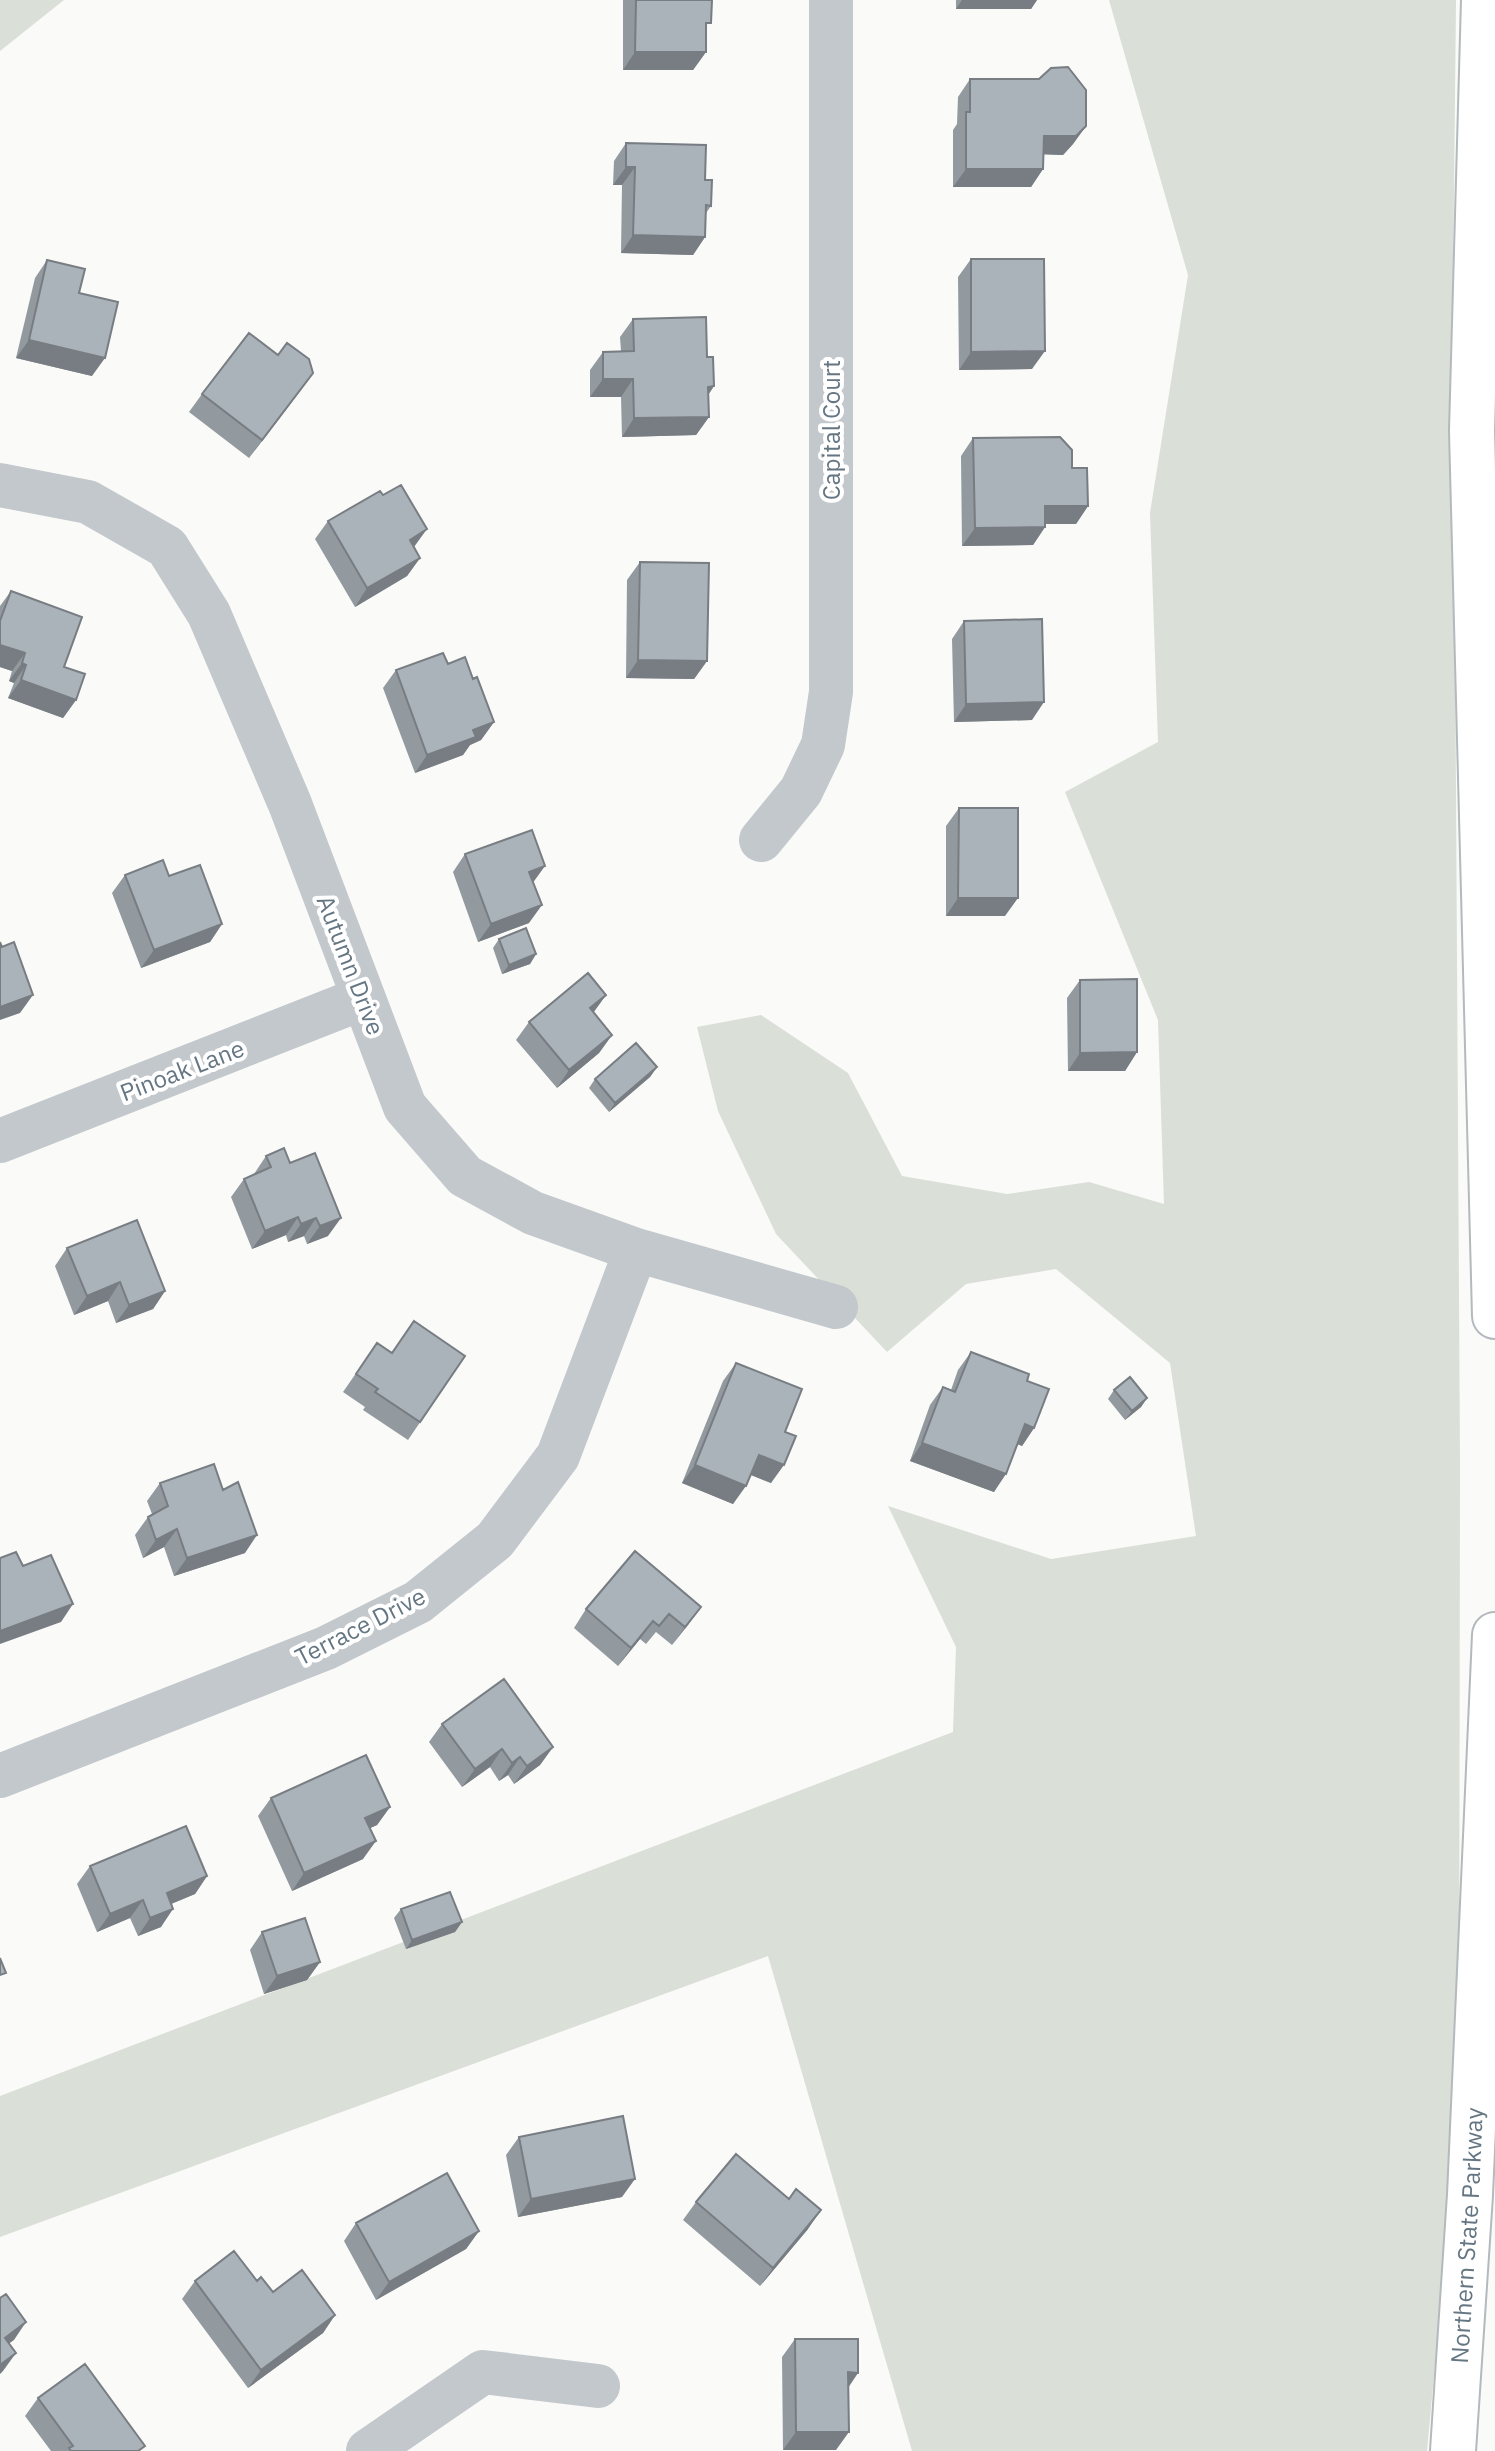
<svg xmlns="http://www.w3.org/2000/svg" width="1495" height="2451" viewBox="0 0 1495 2451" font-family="'IBM Plex Sans',sans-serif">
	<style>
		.green { fill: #dadfd7 }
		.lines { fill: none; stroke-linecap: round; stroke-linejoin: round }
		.highway-casing { stroke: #b4b9bd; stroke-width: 48 }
		.minor { stroke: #c3c8cc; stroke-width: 44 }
		.highway { stroke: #fff; stroke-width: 44 }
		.wall { fill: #929a9f }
		.shaded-wall { fill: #777d82 }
		.building { fill: #aab3b9; stroke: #777d82; stroke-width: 2 }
		.labels { text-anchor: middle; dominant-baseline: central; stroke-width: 8; stroke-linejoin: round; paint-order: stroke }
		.street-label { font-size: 24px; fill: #657683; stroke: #fff }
	</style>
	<rect width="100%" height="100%" fill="#fafaf8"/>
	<!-- green -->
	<path class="green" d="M0,0H64L0,51Z
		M1109,0H1456L1453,289L1460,1463L1459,2107L1427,2451H912L768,1956L0,2237V2096L953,1732L956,1647L888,1506L1051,1559L1196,1536L1170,1363L1056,1269L966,1284L887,1352L776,1234L718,1111L697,1027L761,1015L848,1073L902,1176L1007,1194L1089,1182L1164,1204L1158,1020L1065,792L1158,742L1150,513L1188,275Z"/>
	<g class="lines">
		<defs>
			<g id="highway">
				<path d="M1484,0L1472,431L1495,1316"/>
				<path id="s1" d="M1453,2451L1470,2195L1495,1635"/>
			</g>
		</defs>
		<!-- highway casing -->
		<use href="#highway" class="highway-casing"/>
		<!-- minor -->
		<path class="minor" d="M0,485L88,502L167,547L209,614L290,804L405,1107L465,1176L533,1213L636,1250L836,1307
			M761,840L801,791L823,745L831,692V0
			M0,1141L363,998
			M0,1776L326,1648L418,1602L495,1540L558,1456L636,1250
			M368,2451L483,2372L598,2386"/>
		<!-- highway -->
		<use href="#highway" class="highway"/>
	</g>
	<!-- wall -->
	<path class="wall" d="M623,0H712L706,30V52L693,70H623Z
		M956,0H1037L1031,9H956Z
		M970,79H1039L1086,126L1073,144L1063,155L1044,154L1043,169L1031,187H953V130L957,124L958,97Z
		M626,143L705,180L711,206L706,213L705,237L693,255L621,253L622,185H613L614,161Z
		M971,259L1032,369L959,370L958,277Z
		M47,260L92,376L16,358L35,278Z
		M633,319L707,357L714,386L708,395L709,417L696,435L622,437L621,397H590V370L603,352L621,351L620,337Z
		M300,391L249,458L189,412L202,394Z
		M973,438L1072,468L1088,506L1076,524H1045V527L1033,545L962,546L961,456Z
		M383,495L420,558L407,576L355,607L315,539L328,521Z
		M640,562L707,661L694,679L626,678L627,580Z
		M11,591L64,667L76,700L63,718L8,698L14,683L9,681L12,671L0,667V606Z
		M964,621L1032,720L954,722L952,639Z
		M448,664L473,679L494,722L481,740L470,745L463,755L415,773L383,688L396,670Z
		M959,808L1005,916H946V826Z
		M465,854L533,882L529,923L478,942L453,872Z
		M125,875L169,876L222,924L210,942L141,968L112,893Z
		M499,939L536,954L530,964L502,974L493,948Z
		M1080,980L1137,1052L1125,1071H1068L1067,998Z
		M606,995L593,1013L612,1035L599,1053L557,1088L516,1040L529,1022Z
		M657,1067L650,1077L609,1112L589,1088L595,1079Z
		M266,1156L290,1163L328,1236L307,1244L304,1236L288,1242L286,1235L252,1249L231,1197L244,1179L254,1174Z
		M67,1248L165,1291L153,1309L116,1323L108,1301L74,1315L55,1266Z
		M377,1343L392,1353L465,1356L408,1440L363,1410L365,1407L343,1392Z
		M971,1352L1027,1381L1034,1428L1022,1446L1018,1444L994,1492L910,1461L930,1405L943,1387L951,1390L958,1370Z
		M736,1363L785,1432L771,1483L751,1475L733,1504L682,1483L723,1381Z
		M1114,1390L1147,1398L1141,1407L1125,1420L1108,1399Z
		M160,1483L245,1553L174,1576L164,1547L143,1558L135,1535L148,1517L152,1514L147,1501Z
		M701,1607L672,1645L656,1632L646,1644L640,1639L618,1666L574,1628L586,1609Z
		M442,1724L553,1747L540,1765L514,1784L508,1775L499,1781L490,1767L462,1787L429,1742Z
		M271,1798L390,1807L377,1825L370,1828L363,1859L292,1891L258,1816Z
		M90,1866L207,1876L195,1894L171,1904L161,1927L138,1936L130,1918L97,1932L77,1884Z
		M401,1909L462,1922L455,1932L406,1949L394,1918Z
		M262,1932L320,1962L307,1980L264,1994L250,1950Z
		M519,2137L622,2197L518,2217L506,2155Z
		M696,2202L808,2229L760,2286L683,2220Z
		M356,2223L479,2231L466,2249L376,2300L344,2241Z
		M195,2281H257L273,2292L335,2315L323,2333L248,2388L182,2299Z
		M795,2339L849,2387L836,2450H783L782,2357Z
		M38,2398L141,2451H51L25,2416Z"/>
	<!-- shaded-wall -->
	<path class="shaded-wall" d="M962,0H1037L1031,9H956Z
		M635,52H706L693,70H623Z
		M1086,126L1073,144L1063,155L1031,154L1044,136Z
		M626,167H635L622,185H613Z
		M966,169H1043L1031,187H953Z
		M633,235L705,237L693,255L621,253Z
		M29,340L105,358L92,376L16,358Z
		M1045,351L1032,369L959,370L971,352Z
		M313,373L300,391L249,458L262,440Z
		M603,379H633L621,397H590Z
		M714,386L702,404L708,387Z
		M709,417L696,435L622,437L634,418Z
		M1045,506H1088L1076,524H1032Z
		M1045,527L1033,545L962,546L975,528Z
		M427,529L414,547L410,540Z
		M420,558L407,576L355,607L367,588Z
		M0,645L25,653L12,671L0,667Z
		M638,660L707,661L694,679L626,678Z
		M22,663L26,665L14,683L9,681Z
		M21,680L76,700L63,718L8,698Z
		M1044,702L1032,720L954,722L966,704Z
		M494,722L481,740L470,745L463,755L415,773L427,755L473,730Z
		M545,866L532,884L529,872Z
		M958,898H1018L1005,916H946Z
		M542,905L529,923L478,942L491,924Z
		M222,924L210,942L141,968L154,950Z
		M536,954L530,964L502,974L509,965Z
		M33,995L20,1013L0,1020V1007Z
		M606,995L593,1013L590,1008Z
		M612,1035L599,1053L557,1088L569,1070Z
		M1137,1052L1125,1071H1068L1080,1053Z
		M657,1067L650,1077L609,1112L615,1103Z
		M298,1217L286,1235L252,1249L265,1231Z
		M316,1218L304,1236L288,1242L301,1224Z
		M341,1218L328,1236L307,1244L320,1226Z
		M120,1282L108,1301L74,1315L87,1296Z
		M165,1291L153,1309L116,1323L129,1305Z
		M1147,1398L1141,1407L1125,1420L1132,1411Z
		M1025,1424L1034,1428L1022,1446L1012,1442Z
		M922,1443L1006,1474L994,1492L910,1461Z
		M759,1455L784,1465L771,1483L746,1473Z
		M695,1465L746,1486L733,1504L682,1483Z
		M177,1529L164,1547L143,1558L156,1540Z
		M257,1535L245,1553L174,1576L187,1558Z
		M73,1604L61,1622L0,1644V1631Z
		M701,1607L688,1625L672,1645L685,1627Z
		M653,1621L640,1639L618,1666L631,1648Z
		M553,1747L540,1765L514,1784L527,1766Z
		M502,1749L490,1767L462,1787L475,1769Z
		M520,1757L508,1775L499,1781L512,1763Z
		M390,1807L377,1825L353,1836L365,1818Z
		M376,1841L363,1859L292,1891L304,1873Z
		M207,1876L195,1894L154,1911L167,1893Z
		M143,1900L130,1918L97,1932L110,1914Z
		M173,1909L161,1927L138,1936L150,1918Z
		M462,1922L455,1932L406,1949L412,1940Z
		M320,1962L307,1980L264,1994L277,1976Z
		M635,2179L622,2197L518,2217L531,2199Z
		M821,2210L808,2229L760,2286L773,2268Z
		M479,2231L466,2249L376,2300L389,2282Z
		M335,2315L323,2333L248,2388L261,2370Z
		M26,2322L14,2340L0,2350L5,2338Z
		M16,2353L3,2371L0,2374V2365Z
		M848,2372L858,2373L846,2391Z
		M796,2432H849L836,2450H783Z"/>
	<!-- building -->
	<path class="building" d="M636,0H712L711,23H706V52H635Z
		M1068,67L1086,90V126L1076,136H1044L1043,169H966V112H970V79H1039L1051,68Z
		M626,143L706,145L705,180H712L711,206L706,205L705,237L633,235L635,167H626Z
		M971,259H1044L1045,351L971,352Z
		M47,260L85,269L79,293L118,302L105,358L29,340Z
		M706,317L707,357H713L714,386L708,387L709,417L634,418L633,379H603V352L634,351L633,319Z
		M249,333L278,355L287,343L309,359L313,373L262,440L202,394Z
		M1060,437L1072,450V468H1087L1088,506H1045V527L975,528L973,438Z
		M401,485L427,529L410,540L420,558L367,588L328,521L380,491L383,495Z
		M640,562L709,563L707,661L638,660Z
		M11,591L82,617L64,667L85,674L76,700L21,680L26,665L22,663L25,653L0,645V621Z
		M1042,619L1044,702L966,704L964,621Z
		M443,653L448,664L465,657L473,679L477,677L494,722L473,730L476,737L427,755L396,670Z
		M959,808H1018V898H958Z
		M532,830L545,866L529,872L542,905L491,924L465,854Z
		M163,860L169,876L200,865L222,924L154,950L125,875Z
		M526,928L536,954L509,965L499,939Z
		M0,942L2,947L14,942L33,995L0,1007Z
		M588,973L606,995L590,1008L612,1035L569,1070L529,1022Z
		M1137,979V1052L1080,1053V980Z
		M636,1043L657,1067L615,1103L595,1079Z
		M284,1148L290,1163L315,1153L341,1218L320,1226L316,1218L301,1224L298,1217L265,1231L244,1179L271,1167L266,1156Z
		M137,1220L165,1291L129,1305L120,1282L87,1296L67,1248Z
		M414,1321L465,1356L420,1422L375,1392L378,1389L356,1374L377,1343L392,1353Z
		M971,1352L1029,1374L1027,1381L1049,1389L1034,1428L1025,1424L1006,1474L922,1443L943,1387L955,1392Z
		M736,1363L802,1389L785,1432L796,1436L784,1465L759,1455L746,1486L695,1465Z
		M1130,1377L1147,1398L1132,1411L1114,1390Z
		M214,1464L223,1490L238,1482L257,1535L187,1558L177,1529L156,1540L148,1517L168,1506L160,1483Z
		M635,1551L701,1607L685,1627L669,1614L659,1626L653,1621L631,1648L586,1609Z
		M16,1552L23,1566L51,1555L73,1604L0,1631V1558Z
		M504,1679L553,1747L527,1766L520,1757L512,1763L502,1749L475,1769L442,1724Z
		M366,1755L390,1807L365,1818L376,1841L304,1873L271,1798Z
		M186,1826L207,1876L167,1893L173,1909L150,1918L143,1900L110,1914L90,1866Z
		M450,1892L462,1922L412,1940L401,1909Z
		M305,1918L320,1962L277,1976L262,1932Z
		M0,1958L6,1973L0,1975Z
		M623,2116L635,2179L531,2199L519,2137Z
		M736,2154L789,2199L796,2189L821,2210L773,2268L696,2202Z
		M447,2173L479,2231L389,2282L356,2223Z
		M234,2251L257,2281L261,2277L273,2292L302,2270L335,2315L261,2370L195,2281Z
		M6,2294L26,2322L5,2338L16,2353L0,2365V2298Z
		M795,2339H858V2373L848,2372L849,2432H796Z
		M85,2364L145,2446L138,2451H71L69,2448L73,2446L38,2398Z"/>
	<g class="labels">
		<!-- street labels -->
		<g class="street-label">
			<text transform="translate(831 430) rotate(-90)">Capital Court</text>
			<text transform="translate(351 965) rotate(69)">Autumn Drive</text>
			<text transform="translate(182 1070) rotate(-21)">Pinoak Lane</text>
			<text transform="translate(360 1626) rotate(-27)">Terrace Drive</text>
			<text stroke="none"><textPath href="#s1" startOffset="216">Northern State Parkway</textPath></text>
		</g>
	</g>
</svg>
